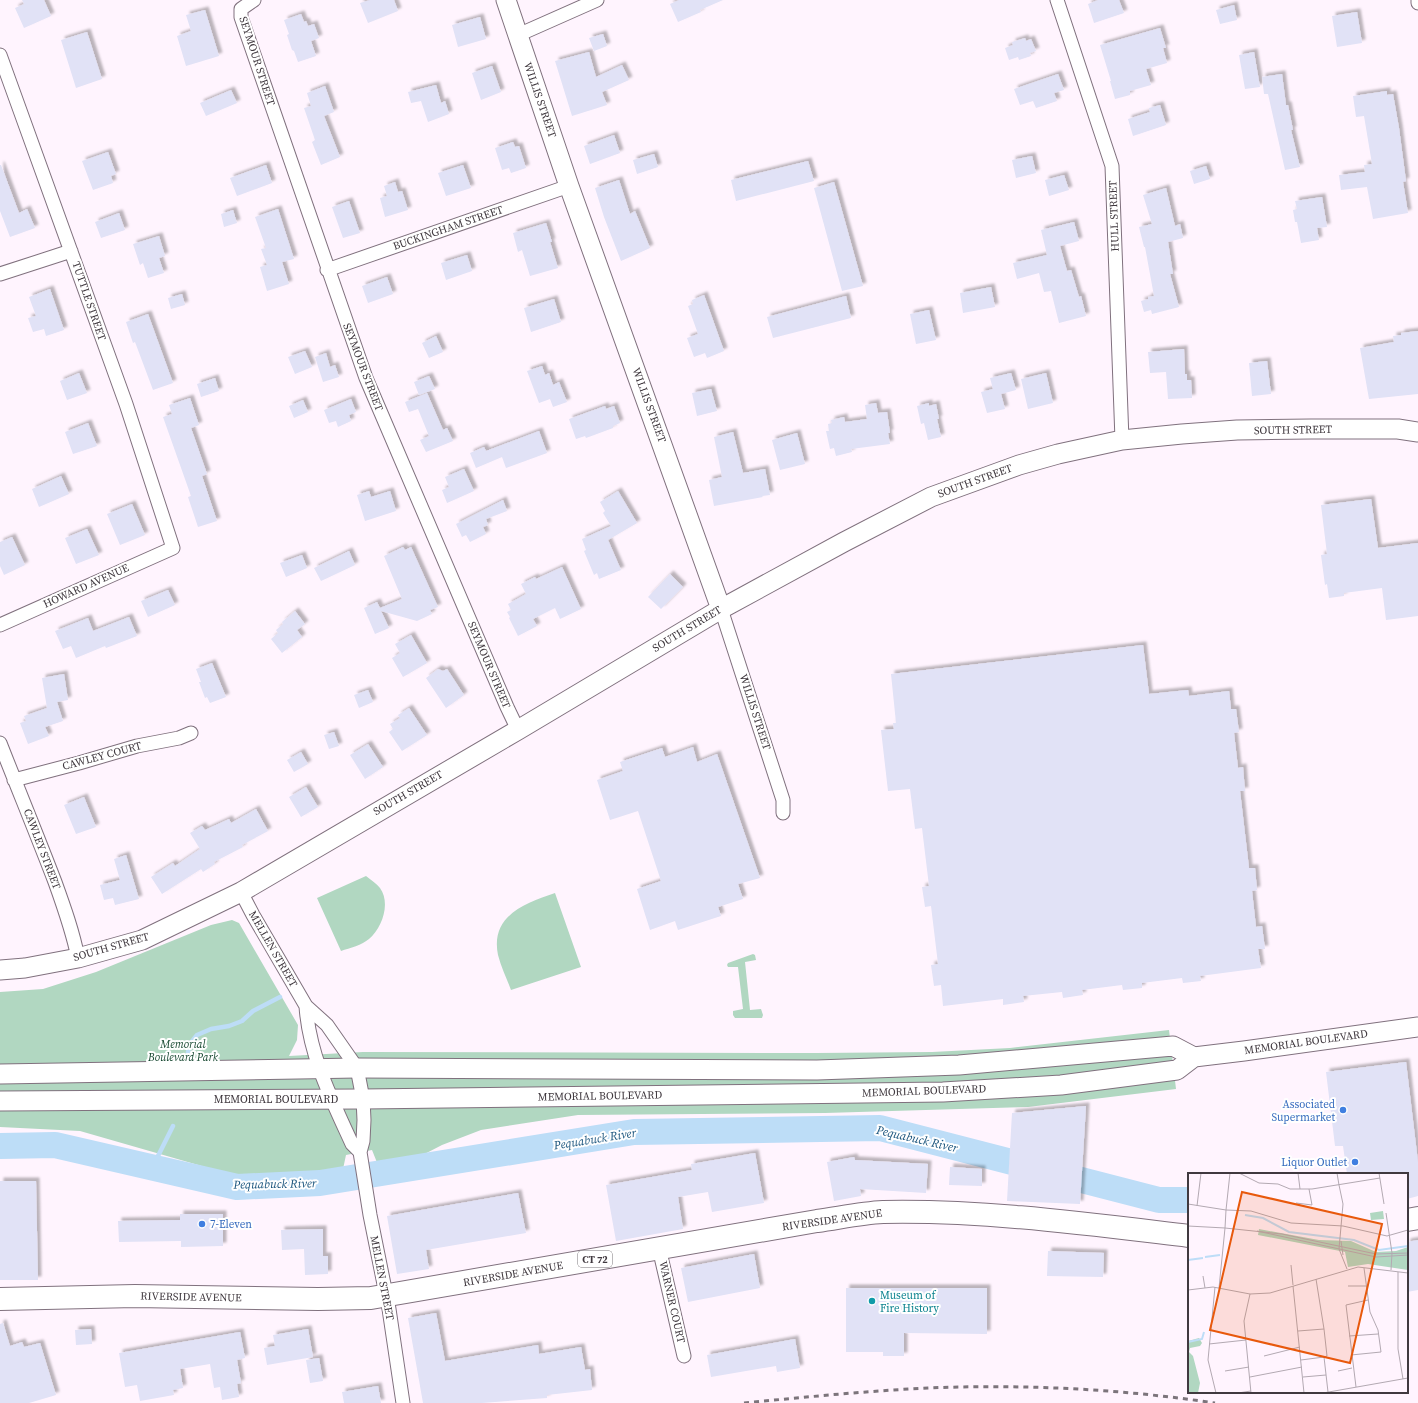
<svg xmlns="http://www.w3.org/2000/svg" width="1418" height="1403" viewBox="0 0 1418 1403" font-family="'Source Serif 4',serif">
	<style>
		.green { fill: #b1d7c1 }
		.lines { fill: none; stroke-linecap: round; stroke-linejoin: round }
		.stream { stroke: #bdddf7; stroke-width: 4.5 }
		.river { stroke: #bdddf7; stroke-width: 26 }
		.building { fill: #e1e2f6; filter: url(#shadow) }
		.minor-casing { stroke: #80717e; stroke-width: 15 }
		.secondary-casing { stroke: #80717e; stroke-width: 21 }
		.trunk-casing { stroke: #80717e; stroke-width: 24 }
		.minor { stroke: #fff; stroke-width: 13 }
		.secondary { stroke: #fff; stroke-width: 19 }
		.trunk { stroke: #fff; stroke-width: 22 }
		.rail { stroke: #7c747b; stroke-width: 3; stroke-dasharray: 5 5; stroke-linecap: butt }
		.shop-dot { fill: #3f7fe0; stroke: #fff; stroke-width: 1.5 }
		.culture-dot { fill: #0f9aa8; stroke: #fff; stroke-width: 1.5 }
		.labels { text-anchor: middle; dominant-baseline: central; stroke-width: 4; stroke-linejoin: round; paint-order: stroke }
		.shield { fill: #fff; stroke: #797479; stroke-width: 1 }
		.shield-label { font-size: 10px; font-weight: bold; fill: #40393f }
		.street-label { font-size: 11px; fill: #40393f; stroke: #fff }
		.park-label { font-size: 11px; font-style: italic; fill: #15472f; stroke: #fff }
		.shop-label { font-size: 11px; fill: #366cbe; stroke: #fff; text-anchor: end }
		.culture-label { font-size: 11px; fill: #0d838f; stroke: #fff; text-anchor: start }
		.water-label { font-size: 12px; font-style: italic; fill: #17527b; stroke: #fff }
		.inset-river { fill: none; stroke: #bdddf7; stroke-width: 2 }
		.inset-road { fill: none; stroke: #b3a9b2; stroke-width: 1 }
		.view { fill: #e8590c; fill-opacity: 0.15; stroke: #e8590c; stroke-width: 2 }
		.inset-edge { fill: none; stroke: #40393f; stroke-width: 2 }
	</style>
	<defs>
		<filter id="shadow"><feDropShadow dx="3.5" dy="-3.5" stdDeviation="1" flood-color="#0004"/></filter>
	</defs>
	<rect width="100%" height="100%" fill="#fff4fe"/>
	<!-- green -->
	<path class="green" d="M366,876C371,880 377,884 380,888C391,903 382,928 369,939C362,945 350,948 341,951L317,898Z
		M555,893L581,967L511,990C507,979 501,967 498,955C490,916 525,903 555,893Z
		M232,920L239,923L298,1025L297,1040L289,1056L363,1052L816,1053L932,1052L1010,1048L1169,1030L1176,1089L1028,1107L825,1113L578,1115L481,1130L442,1145L413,1160L378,1165L372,1150L346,1155L343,1169L264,1178L226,1173L80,1131L0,1127V992L43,989L96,972L211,925Z
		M753,954L755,955L756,960L745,962L750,1010L761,1009L763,1015L762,1018H735L733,1015V1011L743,1009L738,967H728L727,965L728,963Z"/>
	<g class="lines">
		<!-- stream -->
		<path class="stream" d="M188,1052L190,1044L197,1035L211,1029L229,1026L242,1021L253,1011L280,997
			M152,1168L173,1126"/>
		<!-- river -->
		<path class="river" d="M0,1146L55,1145L237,1187L320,1183L634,1132L880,1128L1159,1200H1189"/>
	</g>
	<!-- building -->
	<path class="building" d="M22,0H44L51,16L24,28L15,8L24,4Z
		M370,0H394L398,11L368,23L360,3Z
		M679,0H723L700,10L701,12L678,22L670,4Z
		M1098,0H1119L1124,13L1094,23L1088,4Z
		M1234,5L1237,20L1220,24L1216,10Z
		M205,10L219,56L186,66L177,36L191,31L186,15Z
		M1357,12L1362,43L1337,47L1332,16Z
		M301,14L304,22L306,21L308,26L314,24L319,38L311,41L316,56L298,62L294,51L292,50L287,35L289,34L284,20Z
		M480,17L486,39L458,47L452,25Z
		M1160,28L1166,48H1163L1167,63L1146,69L1151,85L1130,91V95L1115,99L1110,81H1111L1100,45Z
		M87,32L102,79L76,88L61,40Z
		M603,34L607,46L594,51L589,38Z
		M1025,38L1026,41L1031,39L1036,51L1030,53L1031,56L1019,60L1018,57L1009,60L1005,48L1013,45L1012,42Z
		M589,52L596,77L622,65L629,80L602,92L607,105L572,116L555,61Z
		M1254,52L1260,87L1245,89L1239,55Z
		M492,66L501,92L481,100L472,73Z
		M1058,74L1064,90L1054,93L1057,101L1036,108L1033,101L1020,105L1014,89Z
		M1282,74L1286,105H1288L1293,130H1291L1300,167L1285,170L1268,94H1264L1262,77Z
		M436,85L441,103L445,101L449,114L428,122L421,101L411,103L408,92Z
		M325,86L334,112L324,116L340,157L321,165L312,142L315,140L304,108L311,106L307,93Z
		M231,90L237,103L206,116L200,103Z
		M1387,91V95L1393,94L1399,128L1406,181L1403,182L1408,213L1373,219L1367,187L1341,190L1339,175L1365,172L1364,165L1372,164L1364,116L1356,117L1353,96Z
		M1160,105L1166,125L1133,136L1128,119L1150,112L1149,108Z
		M614,135L620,153L590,164L584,146Z
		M513,142L515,147L519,146L526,168L511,173L509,168L502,170L495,148Z
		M108,152L116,174L111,176L113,183L93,190L82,161Z
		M654,154L658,167L637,174L633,160Z
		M1032,156L1036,173L1016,178L1012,160Z
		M808,161L814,181L736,201L731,180Z
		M0,165H1L19,213L27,209L35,228L10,237L0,211Z
		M266,165L272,183L237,196L230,178Z
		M463,165L471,188L446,196L438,173Z
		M1206,166L1210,179L1194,184L1190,171Z
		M1064,175L1069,190L1049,196L1045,180Z
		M619,180L630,214L635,211L650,248L621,261L604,217L595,188Z
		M395,182L398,192L402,191L408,210L385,217L380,198L387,196L384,186Z
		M834,182L863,286L842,291L814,188Z
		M1166,188L1175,226L1180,224L1183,238L1168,242L1173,274H1170L1179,307L1152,314L1151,310L1144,312L1141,301L1148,299V297L1154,296L1145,247H1144L1139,227L1152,224L1143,195Z
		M1322,197L1327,227L1317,228L1319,240L1301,243L1297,222H1295L1293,210L1297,209L1295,201Z
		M349,201L360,233L343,238L332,207Z
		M278,209L294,259L282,262L289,284L267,291L260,267L267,265L261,249L266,248L255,217Z
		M233,210L237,223L224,227L221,214Z
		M119,213L125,230L101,238L95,222Z
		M1074,222L1079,241L1060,246L1067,271L1071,270L1079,297L1081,296L1086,316L1059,323L1051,291L1044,292L1039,273L1017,279L1013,263L1047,255L1041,230Z
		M546,223L552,242H550L558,268L530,276L522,250L518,252L513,233Z
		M159,236L165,256L159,258L164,273L148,278L143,263L140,265L133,244Z
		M467,255L472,271L446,280L441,263Z
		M387,277L393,294L368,303L362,286Z
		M991,287L995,307L963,313L960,293Z
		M50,289L64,330L46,336L44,329L33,332L28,318L36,316L29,297Z
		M182,294L185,305L171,309L168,298Z
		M704,295L724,351L707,358L705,353L694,357L687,338L698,334L688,306L693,304L692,300Z
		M846,296L851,318L773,338L767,317Z
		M554,299L561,322L531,332L524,308Z
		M929,310L936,340L916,344L910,314Z
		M148,314L173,383L153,390L135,342L133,343L126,322Z
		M1418,331V394L1369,399L1360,348L1394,342L1393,336L1401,335V333Z
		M436,336L443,352L429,358L422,343Z
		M1184,349L1185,374H1187V380H1191L1192,398L1168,399L1166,372L1150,373L1148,352Z
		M305,351L312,367L295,374L288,357Z
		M326,353L330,367L335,365L339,377L323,382L315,357Z
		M1267,361L1271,394L1252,396L1249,363Z
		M542,366L545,375L549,373L553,385L559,382L567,402L553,407L550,399L539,403L527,371Z
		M79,373L87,393L67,400L60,381Z
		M1011,373L1016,390L1001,394L1005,409L987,413L981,392L993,389L990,378Z
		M1046,373L1053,403L1028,409L1021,379Z
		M429,376L435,389L419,395L414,382Z
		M215,378L219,391L201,397L197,384Z
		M711,389L717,411L697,416L692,393Z
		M427,393L443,430L447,428L453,441L426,452L420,440L429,436L418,409L409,412L405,402Z
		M190,398L199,425L191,428L207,474L202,476L217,521L198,527L188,497L191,496L163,417L172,414L169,405Z
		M351,399L356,412L349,415L351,421L338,427L336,421L329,423L324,410Z
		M303,400L308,412L294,418L289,406Z
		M876,403L878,413L887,412L890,433H888L890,444L851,449L852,452L836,456L834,448L830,449L826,431H829L828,424L832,423L831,420L844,417L845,422L867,419L865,405Z
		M929,403V406L936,404L939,419H937L941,437L928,440L924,423L921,424L917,406Z
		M605,406L606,409L614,406L620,423L613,426V428L586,438L585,436L576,439L569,419Z
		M88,423L97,446L73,454L65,432Z
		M539,431L547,453L506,468L502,457L476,468L470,453L484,447L486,451Z
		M733,432L743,473L765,469L770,495L762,496L763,497L714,506L709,480L722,477L714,437Z
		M797,433L805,464L780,470L772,440Z
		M464,469L474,491L447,503L442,490L449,487L445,477Z
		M61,476L69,494L39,507L32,489Z
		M369,491L371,497L390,491L396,511L365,521L357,495Z
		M618,491L637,523L608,540L621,570L599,579L597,573L594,575L584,551L586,550L582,539L611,526L603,513L605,511L600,502Z
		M1371,499L1378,548L1418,543V616L1386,620L1382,588L1344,593V596L1329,598L1327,584L1325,585L1321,555L1327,554L1321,505Z
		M503,500L507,511L486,519L488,525L483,527L486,534L470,542L466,535L462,537L456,524Z
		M132,504L145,535L120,545L107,514Z
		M87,529L99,555L76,564L65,538Z
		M12,537L25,565L4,575L0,566V542Z
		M403,547L405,550L411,547L438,607L430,610L432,614L417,621L381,611L389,628L375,634L364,608L377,602L380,608L402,599L384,556Z
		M349,551L355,565L321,581L314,568Z
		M302,555L307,568L286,577L280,563Z
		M562,567L581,609L560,619L555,608L533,619L537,626L518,636L509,618L510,617L507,612L511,610L508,604L526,594L521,584L535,577L536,579Z
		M670,574L683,587L661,609L648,597Z
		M168,590L175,605L148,617L141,601Z
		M295,611L305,624L297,630L302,637L282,653L271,639L278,633L276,630L283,624L282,622Z
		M129,617L137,636L106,648L105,646L76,658L71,646L63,649L55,631L88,618L93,631Z
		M411,635L427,663L403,677L392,658L400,653L395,644Z
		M1143,645L1149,694L1188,690L1189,696L1229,691L1231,709H1236L1239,732L1234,733L1238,768L1243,767L1245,791H1240L1249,868H1255L1257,890L1252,891L1256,927L1262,926L1265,949H1258L1261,968L1200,976L1201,981L1183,983L1182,978L1142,983V988L1123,990L1122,985L1082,990L1083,995L1063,998L1062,992L1023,996L1024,1002L1003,1005V999L943,1006L941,985L934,986L931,965L938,964L931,906L925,907L922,887L929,886L922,828L915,829L910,789L888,791L881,730L894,729L893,723H896L891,674Z
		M212,663L226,697L210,703L207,697L205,698L199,682H201L196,669Z
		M438,669L443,671L447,669L464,695L446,708L426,678Z
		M64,674L68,700L57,702L63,721L45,727L49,736L28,744L20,723L26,721L24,716L47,708L42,678Z
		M368,690L373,702L359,708L354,695Z
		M409,708L427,735L402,751L389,732L393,729L390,724L400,718L398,715Z
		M334,732L339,746L329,749L324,735Z
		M368,744L383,767L365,779L350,755Z
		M693,747L697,762L717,754L760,878L738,884L743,899L718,907L721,916L678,930L675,921L650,930L637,889L661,881L638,811L610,820L597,780L623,771L620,762L662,748L665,757Z
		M301,752L308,764L294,772L287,760Z
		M306,787L318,807L301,817L289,797Z
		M84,797L96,827L76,834L64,805Z
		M256,809L268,831L242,845L243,847L214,862L215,864L203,872L201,869L162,894L151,877L173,863L175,866L200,849L190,833L202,826L205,830L229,819L231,823Z
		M126,855L139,899L115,905L113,898L104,900L100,885L120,880L114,859Z
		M1406,1062L1418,1162V1196L1407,1199V1174H1347L1343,1146H1335L1326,1072Z
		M1086,1106L1080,1204L1007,1201L1012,1113Z
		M755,1153L764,1203L712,1212L708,1192L678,1197L683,1229L616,1241L606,1185L692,1170L691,1164Z
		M854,1157L855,1160L928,1164L926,1193L860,1189L861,1196L834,1201L827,1162Z
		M950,1167L982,1169V1186L949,1185Z
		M0,1181H36L38,1280H0Z
		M518,1193L526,1233L426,1250L429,1269L397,1274L387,1216Z
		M180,1214H223V1246L181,1247V1241L119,1242L118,1221L180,1220Z
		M323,1229V1256H328V1274L305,1275L304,1249L282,1250L281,1230Z
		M1418,1240V1290L1407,1292V1242Z
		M1048,1251L1104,1253L1103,1277L1047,1276Z
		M754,1254L760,1288L688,1302L681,1268Z
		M846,1288H987V1334L904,1333V1356H883V1352H846Z
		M436,1313L445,1361L538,1345L539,1354L581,1347L585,1370L590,1369L592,1390L547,1395V1398L482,1403H423L408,1318Z
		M3,1323L10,1346L22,1342L24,1347L40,1343L56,1395L29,1403H0V1324Z
		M91,1329L92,1344L76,1345L75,1330Z
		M308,1329L313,1357L267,1365L264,1348L275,1346L273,1335Z
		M240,1332L245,1358L237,1360L241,1383L237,1384L239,1397L222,1400L220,1387L214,1388L210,1364L180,1369L183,1388L173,1390L174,1395L140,1401L137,1385L125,1387L119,1353Z
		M795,1339L800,1368L777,1372L776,1366L711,1377L707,1355Z
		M319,1358L323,1381L310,1383L306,1360Z
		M378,1386L381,1403H344L342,1392Z"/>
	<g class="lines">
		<defs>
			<path id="minor" d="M254,0L241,9V17L366,378L507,707L518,730
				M1057,0L1112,166L1122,440
				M1418,0V3
				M518,35L597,0
				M0,55L126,404L173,548L0,625
				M327,270L569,186
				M0,274L71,251
				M721,609L783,800V813
				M0,743C18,789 37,835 55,882C64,907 73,932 78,958
				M14,780L79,763L137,746L179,738L191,733
				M241,892L253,915L306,1006L327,1025L357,1068L363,1099L364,1120L363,1141L360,1152L370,1215L389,1309L403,1403
				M306,1006C309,1055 332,1100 352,1144L360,1152
				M659,1248L684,1356"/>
			<path id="secondary" d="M506,0L569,186L721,609
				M0,970L25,968L78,958L142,940L241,892L518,730L721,609L844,542L931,497L1019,465L1058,454L1122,440L1182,434L1237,430L1311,429H1398L1418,432
				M0,1074L357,1068L817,1070L959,1065L1173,1046L1194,1057
				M0,1101L363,1099L943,1092L1061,1085L1177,1070L1194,1057L1244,1051L1418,1027"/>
			<path id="trunk" d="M1407,1220L1418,1218
				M0,1299L135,1296L318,1299L371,1298L817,1221C839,1218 861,1213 883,1212C986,1210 1088,1224 1189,1236"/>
		</defs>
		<!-- minor casing -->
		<use href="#minor" class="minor-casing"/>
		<!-- secondary casing -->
		<use href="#secondary" class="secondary-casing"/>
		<!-- trunk casing -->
		<use href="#trunk" class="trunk-casing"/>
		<!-- minor -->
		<use href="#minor" class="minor"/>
		<!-- secondary -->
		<use href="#secondary" class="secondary"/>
		<!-- trunk -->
		<use href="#trunk" class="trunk"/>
		<!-- rail -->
		<path class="rail" d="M744,1403C806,1397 867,1391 928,1388C1024,1384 1121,1389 1215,1403"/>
	</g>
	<!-- markers -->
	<g class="shop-dot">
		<circle cx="1343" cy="1110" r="4"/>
		<circle cx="1355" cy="1162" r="4"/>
		<circle cx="202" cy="1224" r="4"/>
	</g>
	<circle class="culture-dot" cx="872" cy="1301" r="4"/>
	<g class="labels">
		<!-- shield labels -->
		<rect class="shield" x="578" y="1251" width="34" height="16" rx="3"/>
		<g class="shield-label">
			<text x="595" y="1259">CT 72</text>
		</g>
		<!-- street labels -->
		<g class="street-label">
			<text transform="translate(257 61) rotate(72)">SEYMOUR STREET</text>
			<text transform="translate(540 100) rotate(71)">WILLIS STREET</text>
			<text transform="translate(1114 216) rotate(-92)">HULL STREET</text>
			<text transform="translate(448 228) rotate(-19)">BUCKINGHAM STREET</text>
			<text transform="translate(89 301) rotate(71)">TUTTLE STREET</text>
			<text transform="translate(363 367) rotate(69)">SEYMOUR STREET</text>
			<text transform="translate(649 405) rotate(70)">WILLIS STREET</text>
			<text transform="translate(1293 430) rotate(-1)">SOUTH STREET</text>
			<text transform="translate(975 481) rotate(-20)">SOUTH STREET</text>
			<text transform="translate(86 586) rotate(-24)">HOWARD AVENUE</text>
			<text transform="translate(687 629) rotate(-31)">SOUTH STREET</text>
			<text transform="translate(489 665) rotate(67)">SEYMOUR STREET</text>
			<text transform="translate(755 712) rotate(72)">WILLIS STREET</text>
			<text transform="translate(102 756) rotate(-15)">CAWLEY COURT</text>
			<text transform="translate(408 793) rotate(-30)">SOUTH STREET</text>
			<text transform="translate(42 849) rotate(69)">CAWLEY STREET</text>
			<text transform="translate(111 947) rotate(-16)">SOUTH STREET</text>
			<text transform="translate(273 949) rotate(60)">MELLEN STREET</text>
			<text transform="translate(1306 1042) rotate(-8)">MEMORIAL BOULEVARD</text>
			<text transform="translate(924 1091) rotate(-2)">MEMORIAL BOULEVARD</text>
			<text transform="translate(600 1096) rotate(-1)">MEMORIAL BOULEVARD</text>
			<text x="276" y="1099">MEMORIAL BOULEVARD</text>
			<text transform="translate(832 1220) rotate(-8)">RIVERSIDE AVENUE</text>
			<text transform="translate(513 1274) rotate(-10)">RIVERSIDE AVENUE</text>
			<text transform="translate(382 1278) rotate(79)">MELLEN STREET</text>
			<text transform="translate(191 1297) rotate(1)">RIVERSIDE AVENUE</text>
			<text transform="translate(672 1302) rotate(77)">WARNER COURT</text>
		</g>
		<!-- park labels -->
		<g class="park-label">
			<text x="183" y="1044">Memorial<tspan x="183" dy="13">Boulevard Park</tspan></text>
		</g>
		<!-- shop labels -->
		<g class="shop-label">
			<text x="1335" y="1104">Associated<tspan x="1335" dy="13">Supermarket</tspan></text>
			<text x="1347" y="1162">Liquor Outlet</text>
			<text x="210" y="1224" text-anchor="start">7-Eleven</text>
		</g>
		<!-- culture labels -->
		<g class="culture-label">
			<text x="880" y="1295">Museum of<tspan x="880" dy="13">Fire History</tspan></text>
		</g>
		<!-- water labels -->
		<g class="water-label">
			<text transform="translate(595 1139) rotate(-9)">Pequabuck River</text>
			<text transform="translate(917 1139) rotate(13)">Pequabuck River</text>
			<text transform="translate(275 1184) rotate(-1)">Pequabuck River</text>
		</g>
	</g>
	<!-- overview -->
	<g transform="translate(1188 1173)">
		<rect width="220" height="220" fill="#fff4fe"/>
		<path d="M195,38L196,46L183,47L182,40ZM71,56L131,67L163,68L188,79L208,78L220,74V97L180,91L160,94L157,79L70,62ZM11,165L14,170L12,173L2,175L1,179L5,183L12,210L10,220H0V168Z" fill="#b1d7c1"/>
		<path class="inset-river" d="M57,42L75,45L101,59L166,67L191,77L220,73M17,84L32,82M0,87L15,85M0,169L14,166L16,159"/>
		<path class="inset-road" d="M51,0L71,10L90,11L102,16H124L192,5M110,0L112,16M149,0L151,12M191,0L196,31M151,12L155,31L151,76L159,96M108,30L124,32L121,16M0,31L38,37L42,0M9,33L13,0M198,40L204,80L203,97M0,53L37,55L38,37L63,38L103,50L155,53L199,63L220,57M37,55L94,61L188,81L220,80M69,58L188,84L220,82M153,68L155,82M103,92L105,112M210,99V176L215,206M15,103L17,115M128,106L136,156L139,183L136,184L140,219M105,113L116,220M160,113H178M27,114L20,187L28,220M31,115L37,55M0,117L25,114L62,121L82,120L170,94L220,100M62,121L56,148L63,220M110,158L136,156M161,163L190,161M21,171L58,167M163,182L193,179L190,157L182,139L176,95M76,183L112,174M113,187L136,184M37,198L61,194M150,198L164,195M62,204L114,194M115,204L138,202M168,214L158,132L180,127M50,220L63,218M135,220L220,205"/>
		<path class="view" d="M54,19L194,51L162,190L22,157Z"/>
		<rect width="220" height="220" class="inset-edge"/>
	</g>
</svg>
